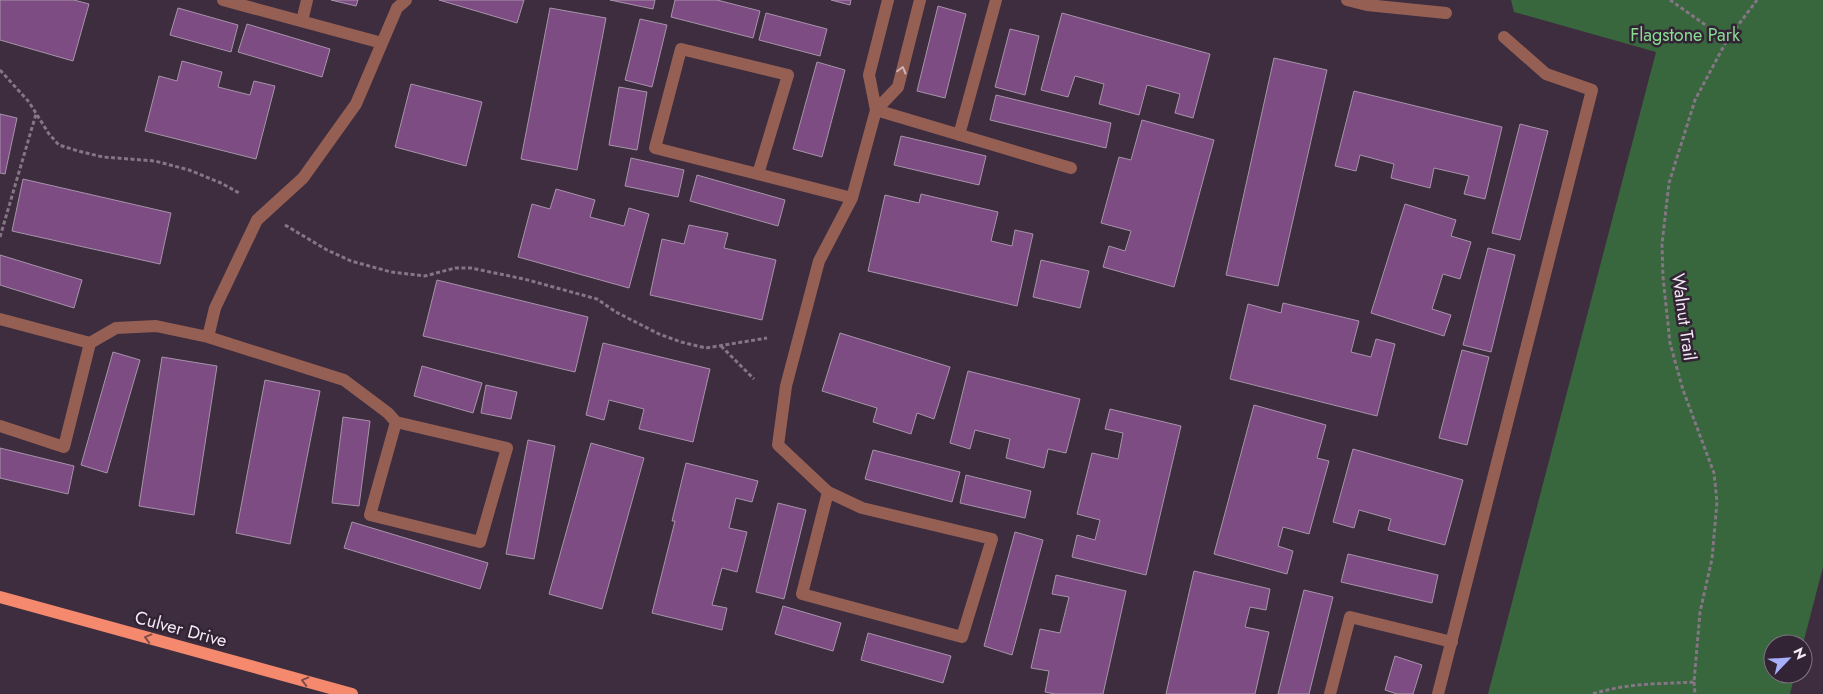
<svg xmlns="http://www.w3.org/2000/svg" width="1823" height="694" viewBox="0 0 1823 694" font-family="Jost,sans-serif">
	<style>
		.green { fill: #38663d }
		.building { fill: #7c4c82; stroke: #a794aa }
		.lines { fill: none; stroke-linecap: round; stroke-linejoin: round }
		.path { stroke: #847685; stroke-width: 3; stroke-dasharray: 4 2.5; stroke-linecap: butt }
		.service { stroke: #956053; stroke-width: 12 }
		.minor { stroke: #956053; stroke-width: 12 }
		.primary { stroke: #f4896d; stroke-width: 12 }
		.oneway { stroke: #ceb2b4 }
		.oneway2 { stroke: #804c4b }
		.labels { text-anchor: middle; dominant-baseline: central; stroke-width: 5; stroke-linejoin: round; paint-order: stroke }
		.park-label { font-size: 18px; fill: #89dc92; stroke: #332435 }
		.street-label { font-size: 18px; fill: #f4e9f5; stroke: #332435 }
	</style>
	<rect width="100%" height="100%" fill="#3d2d3f"/>
	<!-- green -->
	<path class="green" d="M1511,0H1823V567L1803,644H1773V674H1795L1790,694H1488L1656,52L1514,12Z"/>
	<!-- building -->
	<path class="building" d="M0,0H74L89,4L73,61L0,40Z
		M331,0H358L356,6Z
		M439,0H524L517,23Z
		M610,0H655L653,9Z
		M675,0H717L760,11L753,38L671,17Z
		M831,0H851L850,5Z
		M938,6L966,14L945,98L917,91Z
		M178,8L238,25L231,52L170,35Z
		M550,8L606,18L577,170L521,159Z
		M766,13L827,29L820,56L759,40Z
		M1062,13L1210,54L1193,118L1175,113L1180,94L1147,85L1139,115L1099,104L1104,84L1075,76L1068,97L1041,90Z
		M640,19L667,25L652,87L625,80Z
		M247,24L330,49L322,77L238,52Z
		M1010,29L1039,36L1025,95L995,87Z
		M1274,58L1327,70L1278,286L1226,275Z
		M182,61L222,72L218,87L250,95L254,81L275,86L256,159L145,131L159,76L177,81Z
		M817,62L845,70L822,157L793,149Z
		M411,84L482,102L466,166L395,147Z
		M619,87L647,92L637,150L609,145Z
		M1354,91L1502,127L1485,199L1464,194L1469,176L1434,168L1430,188L1391,178L1394,164L1360,155L1356,171L1335,166Z
		M996,95L1111,123L1106,148L990,120Z
		M0,114L17,118L5,174L0,173Z
		M1142,120L1214,140L1174,287L1103,267L1109,246L1125,251L1131,231L1101,223L1119,157L1131,160Z
		M1520,124L1548,131L1520,240L1492,233Z
		M901,136L986,156L979,185L894,165Z
		M631,158L684,170L678,197L625,186Z
		M697,175L785,200L778,226L690,201Z
		M23,179L171,213L160,264L12,231Z
		M556,189L595,200L590,217L624,226L629,208L649,214L629,288L518,257L532,204L550,209Z
		M921,194L998,212L991,241L1012,246L1015,230L1033,234L1017,306L868,271L885,195L919,203Z
		M1405,204L1456,220L1451,236L1471,242L1460,279L1443,274L1432,309L1451,315L1444,336L1371,313Z
		M689,225L728,233L724,248L776,260L762,320L650,295L662,239L684,244Z
		M1488,248L1515,255L1491,352L1463,345Z
		M0,255L82,280L74,308L0,285Z
		M1041,260L1089,271L1080,308L1033,297Z
		M437,280L588,317L575,372L423,336Z
		M1283,303L1359,321L1351,352L1371,357L1376,339L1395,344L1377,416L1230,379L1248,304L1281,313Z
		M840,333L950,367L934,419L917,413L911,434L873,422L877,408L822,391Z
		M603,343L710,369L693,442L639,429L644,409L609,400L604,420L586,415Z
		M1462,350L1489,357L1467,445L1439,438Z
		M113,352L140,360L107,473L81,465Z
		M162,357L217,366L194,515L139,506Z
		M422,366L482,383L473,413L414,396Z
		M968,371L1080,399L1066,453L1048,449L1044,468L1006,458L1010,439L975,430L970,449L950,443Z
		M265,380L320,391L290,544L236,533Z
		M486,385L517,392L511,419L481,413Z
		M1254,405L1326,425L1317,458L1329,461L1309,534L1283,527L1278,546L1293,551L1287,574L1214,554Z
		M1110,409L1181,426L1146,575L1072,557L1077,535L1095,540L1100,520L1077,514L1092,453L1118,459L1123,433L1105,429Z
		M343,417L370,421L359,506L332,503Z
		M528,440L555,446L534,559L506,554Z
		M591,443L644,458L602,609L549,594Z
		M0,448L74,466L68,494L0,478Z
		M1353,449L1463,480L1445,545L1388,530L1391,519L1359,510L1354,528L1333,522Z
		M873,450L960,472L952,502L865,479Z
		M686,463L758,481L752,502L736,498L729,528L747,532L737,572L722,568L712,605L727,608L722,630L652,613L675,521H672Z
		M966,475L1031,491L1025,518L960,503Z
		M778,503L806,510L784,599L756,592Z
		M352,522L488,563L480,589L344,548Z
		M1015,532L1043,540L1012,655L984,646Z
		M1348,554L1438,575L1432,603L1341,582Z
		M1194,571L1270,589L1266,610L1250,607L1245,627L1269,632L1255,694H1166Z
		M1056,575L1126,591L1103,694H1055L1045,692L1049,671L1031,668L1040,629L1060,633L1069,597L1052,594Z
		M1304,590L1333,597L1309,694H1278Z
		M783,606L841,623L833,651L775,634Z
		M868,633L951,656L943,683L861,660Z
		M1395,656L1422,665L1413,694H1397L1385,690Z"/>
	<g class="lines">
		<!-- path -->
		<path class="path" d="M1670,0L1727,40
			M0,70L29,102L49,134L59,145L78,151L103,157L155,161L189,170L221,183L241,194
			M285,225L327,250L351,261L391,272L425,276L455,268H471L524,279L597,299L616,312L659,334L681,342L706,348L767,338
			M0,237L36,114
			M721,346L754,379
			M1694,682L1695,694
			M1593,694C1625,683 1661,684 1694,682L1700,612L1712,559L1717,502L1714,473L1683,390L1670,343L1663,277L1662,244L1669,183L1695,100L1727,40L1757,0"/>
		<!-- service -->
		<path class="service" d="M223,0L382,43
			M302,21L307,0
			M876,110L1071,168
			M876,110L869,75L888,0
			M959,135L996,0
			M758,174L788,75L681,49L655,148L852,198
			M0,319L90,343L116,328L156,326L208,337L215,308L257,220L303,178L356,104L397,8L406,0
			M208,337L344,380L388,413L396,422L507,448L480,542L370,515L396,422
			M0,426L64,447L90,343
			M828,492L802,594L962,637L992,539L862,508L828,492L778,445L786,386L819,261L852,198L876,110L898,87L920,0
			M1330,694L1350,617L1452,642
			M1438,694L1592,90L1546,74L1504,37"/>
		<!-- minor -->
		<path class="minor" d="M1347,0L1367,5L1446,13"/>
		<!-- primary -->
		<path class="primary" d="M0,597L352,694"/>
	</g>
	<!-- one-way arrows -->
	<defs><path id="oneway-chevron" d="M-2-3.5L2.5 0L-2 3.5" fill="none" stroke-width="1.6" stroke-linecap="round" stroke-linejoin="round" transform="scale(1.25)"/></defs>
	<use class="oneway" href="#oneway-chevron" transform="translate(902 70) rotate(-75)"/>
	<g class="oneway2">
		<use href="#oneway-chevron" transform="translate(148 638) rotate(-165)"/>
		<use href="#oneway-chevron" transform="translate(305 681) rotate(-165)"/>
	</g>
	<g class="labels">
		<!-- park labels -->
		<g class="park-label">
			<text x="1685" y="35">Flagstone Park</text>
		</g>
		<!-- street labels -->
		<g class="street-label">
			<text transform="translate(1684 317) rotate(82)">Walnut Trail</text>
			<text transform="translate(181 629) rotate(15)">Culver Drive</text>
		</g>
	</g>
	<!-- north arrow -->
	<g transform="translate(1788 659) rotate(65)"><circle r="24" fill="#332435" stroke="#807382"/>
	<path d="M0-4L9 19L0 12L-9 19Z" fill="#a8b0fc"/>
	<text y="-8" font-size="14" font-weight="bold" text-anchor="middle" fill="#f4e9f5">N</text>
	</g>
</svg>
